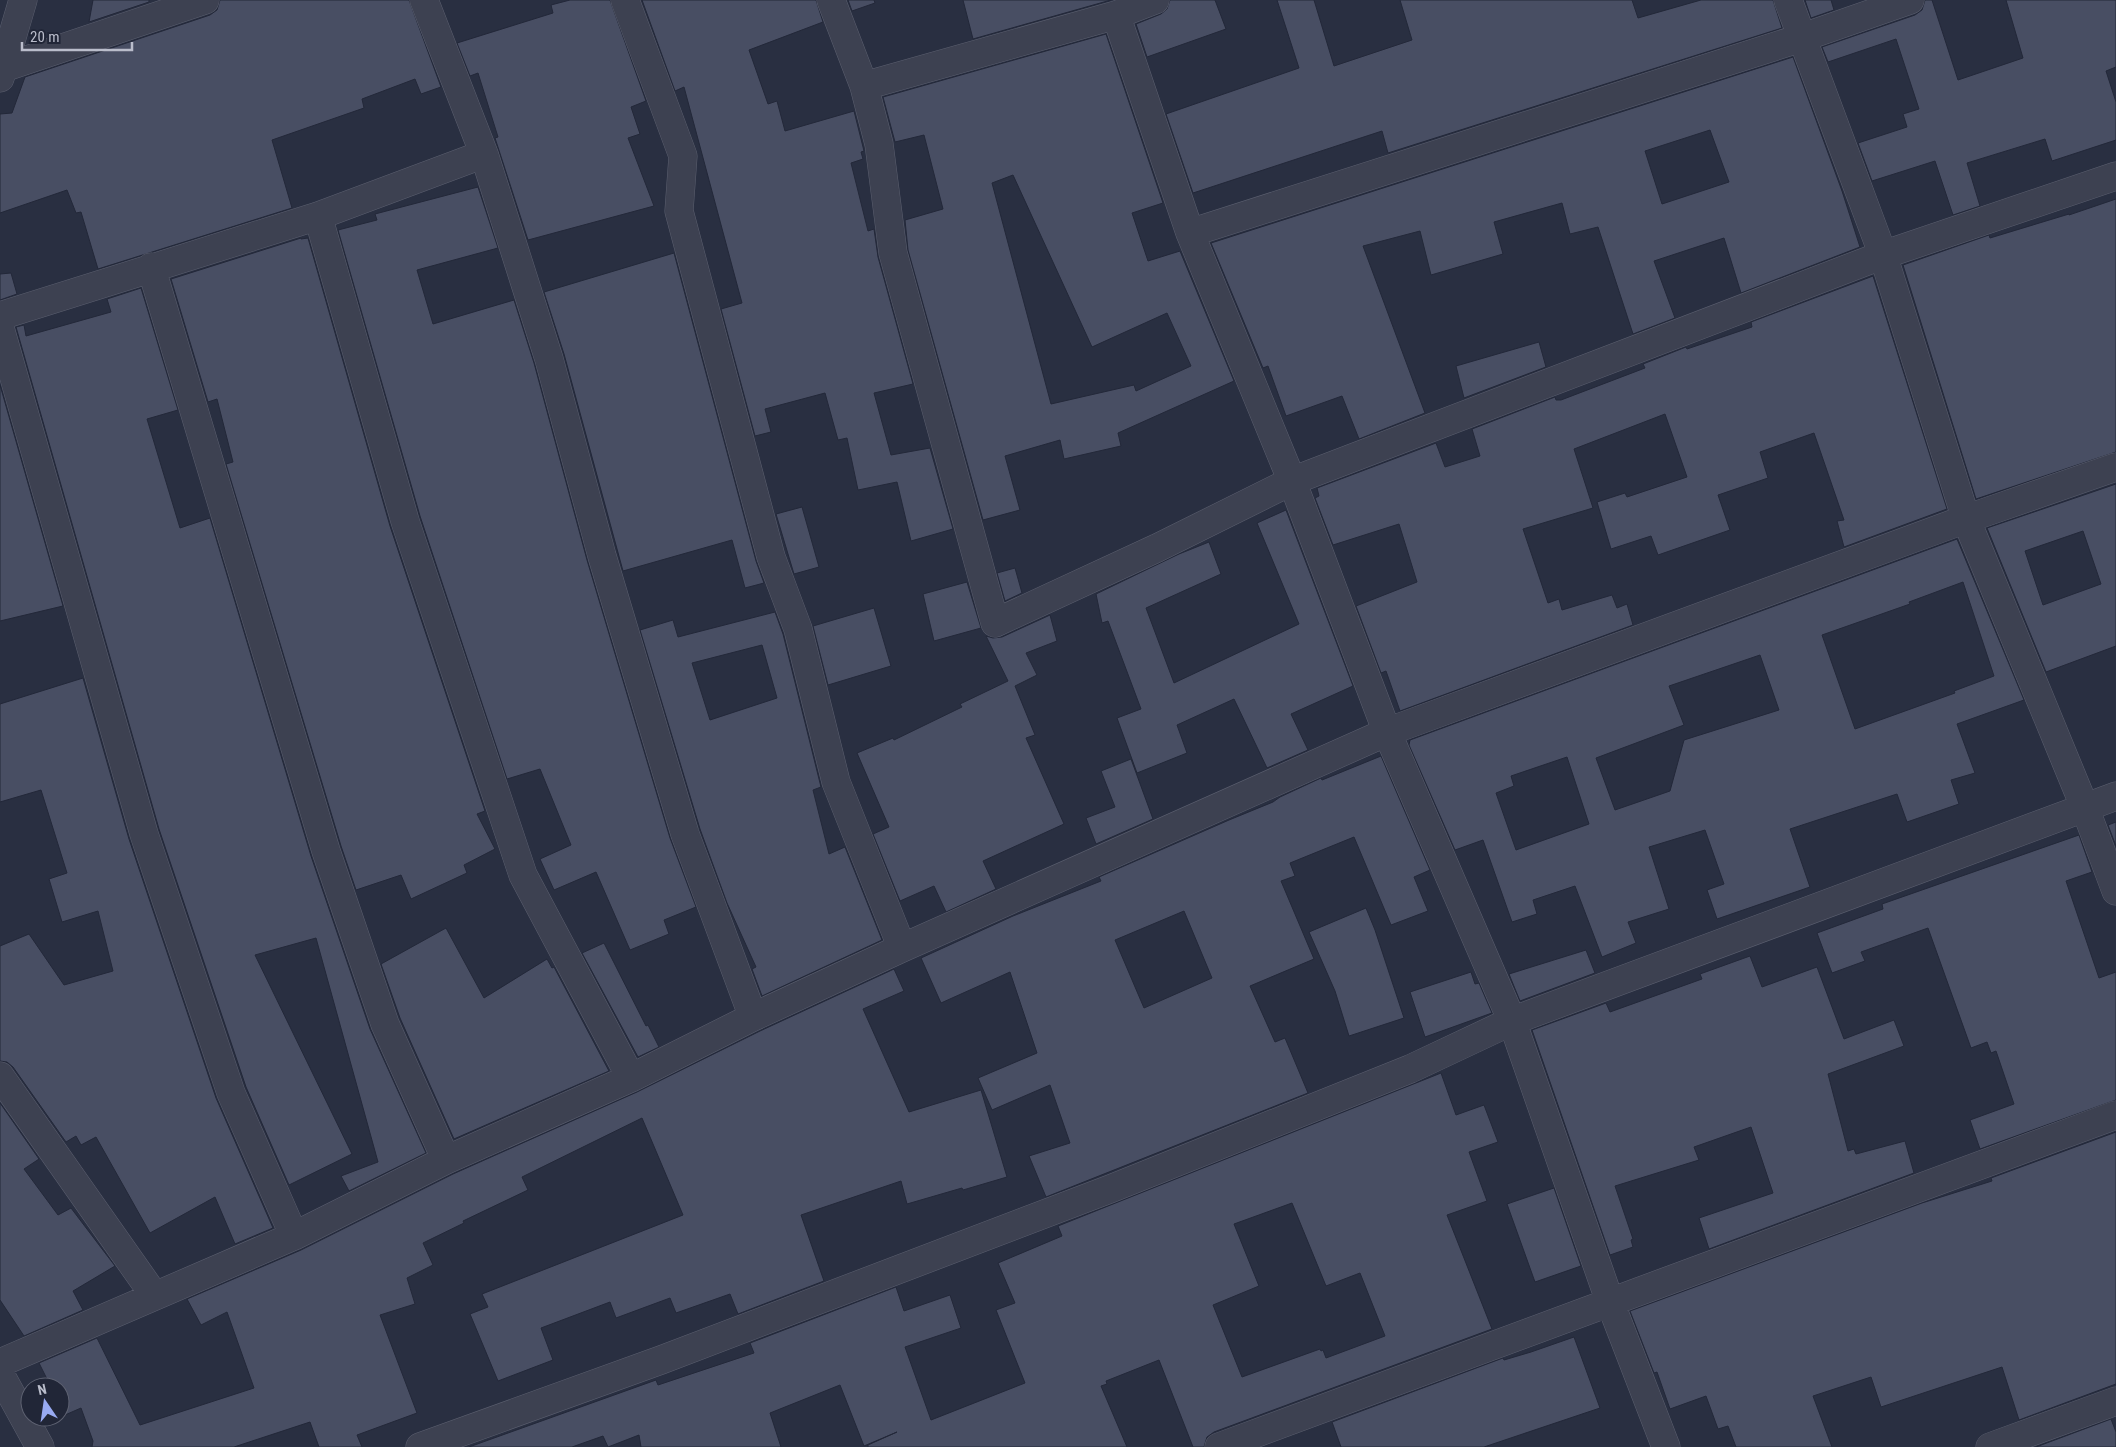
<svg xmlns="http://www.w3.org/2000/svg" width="2116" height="1447" viewBox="0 0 2116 1447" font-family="'Roboto Condensed',sans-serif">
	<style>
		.building { fill: #484e63; stroke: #232839; fill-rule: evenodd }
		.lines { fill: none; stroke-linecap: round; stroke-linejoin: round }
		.minor-casing { stroke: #5b5f6f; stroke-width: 29 }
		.minor { stroke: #3d4151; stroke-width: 28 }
	</style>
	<rect width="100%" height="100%" fill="#292f41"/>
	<!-- building -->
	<path class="building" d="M93,0H149V2L89,22Z
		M220,0H409L441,87L421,94L415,79L362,99L364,108L272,140L292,208L98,269L81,212L76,213L67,190L0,213V114L12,113L25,77L210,15L217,10Z
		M570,0H610L646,101L631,107L640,134L628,138L654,206L528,240L495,138L498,137L478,73L470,76L457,43L553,13L551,5Z
		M642,0H816L823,22L749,50L768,104L777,101L785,131L854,111L864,151L861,152L863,159L851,163L868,231L874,229L878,257L913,384L874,393L891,455L930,448L953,529L911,541L897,482L858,490L847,438L838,440L825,393L765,409L771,432L755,436L721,309L742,303L684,87L675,91Z
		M848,0H874L875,3L852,11Z
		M963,0H1111L973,39Z
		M1170,0H1215L1226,29L1147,57L1136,24L1161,14L1167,9Z
		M1277,0H1314L1334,66L1412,40L1400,0H1632L1638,18L1701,0H1773L1782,28L1388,153L1382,131L1193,193L1166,114L1299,68Z
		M1805,0H1831L1834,10L1811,18Z
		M1925,0H1932L1958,80L2023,58L2006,0H2116V67L2106,71L2116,102V140L2052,161L2045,139L1967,163L1980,206L1953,215L1935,161L1872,181L1858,143L1907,127L1903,114L1919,109L1896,39L1828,62L1822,47L1915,15L1922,10Z
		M1106,34L1163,203L1132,213L1148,261L1180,251L1234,381L1118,433L1121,446L1064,459L1060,440L1005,456L1020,510L983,520L908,250L905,220L943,209L924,135L895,142L883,97ZM1013,175L1092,347L1167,313L1191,366L1136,391L1134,385L1051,404L992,183Z
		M1793,57L1842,191L1860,247L1741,293L1724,238L1654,261L1675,318L1633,334L1598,227L1570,234L1562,203L1494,222L1503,254L1431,275L1420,231L1363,246L1425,413L1359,439L1342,396L1286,416L1268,366L1263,368L1211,243ZM1710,130L1729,182L1662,204L1645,151Z
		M478,187L498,248L417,270L433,324L514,300L534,363L587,560L670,838L696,907L664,920L669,934L630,950L596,872L554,890L540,859L571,845L540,769L507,779L420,516L338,230L377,220L375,214Z
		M2116,199V452L1976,499L1903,265L1989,235L1990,238L2069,214V215Z
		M301,238V239L308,238L390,526L485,811L477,814L495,849L464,865L467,873L411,899L401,875L356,890L341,846L226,464L233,462L217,399L208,402L171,279Z
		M674,253L756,561L764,583L745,588L732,540L623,571L564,354L544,292Z
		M11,273L17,294L0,300V274Z
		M1873,276L1947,509L1844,547L1837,521L1844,520L1814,433L1760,452L1768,478L1718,495L1730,530L1658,555L1651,536L1611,549L1597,502L1625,493L1627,497L1687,477L1665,414L1574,449L1593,508L1523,529L1548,603L1559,599L1562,610L1612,595L1617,608L1627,604L1633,625L1400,711L1386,671L1381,673L1356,606L1417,582L1399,524L1333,545L1315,498L1319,496L1317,488L1436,443L1445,467L1480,456L1472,429L1555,397L1556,400H1561L1645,368L1643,364L1686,347L1687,349L1752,327L1751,322Z
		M141,288L178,410L147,419L180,528L210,518L311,856L370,1029L426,1153L349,1191L341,1176L378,1162L316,938L255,955L352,1154L289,1185L246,1087L159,829L16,327L24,325L26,336L111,312L107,299Z
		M1539,342L1546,367L1464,398L1456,366Z
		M0,385L63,606L0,621Z
		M2116,484V646L2046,672L1987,528ZM2083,531L2101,584L2043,605L2025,551Z
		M802,507L819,567L794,574L776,514Z
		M1286,510L1353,686L1291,714L1308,750L1267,768L1234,699L1177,725L1187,753L1137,773L1117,718L1141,709L1108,621L1102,623L1096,594L1179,554L1209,542L1221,574L1146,608L1174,683L1299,624L1257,523Z
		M1957,539L2024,700L1957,724L1975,773L1951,780L1959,804L1907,822L1897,794L1790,829L1810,887L1717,919L1707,890L1724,884L1705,830L1649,847L1669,909L1628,922L1636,943L1602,957L1575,886L1533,900L1537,914L1512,922L1483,840L1455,850L1409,745L1410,740ZM1963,582L1994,676L1954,691L1955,693L1855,729L1822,635L1910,604L1909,602ZM1760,655L1779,710L1684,740L1670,791L1615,810L1596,758L1684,725L1669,686ZM1567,757L1589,824L1516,850L1496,793L1514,786L1511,776Z
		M1015,568L1022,593L1005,601L997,573Z
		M967,582L981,628L934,641L923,594Z
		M874,608L891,666L828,685L813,626Z
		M775,612L783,634L821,787L813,790L829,854L845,847L882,940L762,996L752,969L756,967L727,903L700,829L640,630L673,620L678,637ZM762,645L777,698L710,720L692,663Z
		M1050,615L1057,641L1026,653L1037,675L1015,686L1035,735L1026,738L1064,824L983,861L996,889L946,912L934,886L900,901L873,834L889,827L857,753L893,738L894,740L962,707L960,704L1008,681L986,636L993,638L1002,637Z
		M83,678L129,839L216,1098L273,1228L235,1244L215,1197L150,1233L96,1137L81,1145L76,1136L66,1142L13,1067L7,1062L0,1061V946L29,934L64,985L113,971L98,911L62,922L49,879L67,873L41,790L0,802V704Z
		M1381,756L1430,870L1414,877L1428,911L1391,925L1354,837L1290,863L1295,876L1281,881L1314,959L1250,986L1275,1042L1285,1038L1308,1093L1046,1197L1029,1156L1070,1143L1050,1085L992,1110L978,1078L1037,1053L1010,972L941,1003L921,958L1013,916L1101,881L1099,877L1229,820L1273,802L1280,797L1321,778L1322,780ZM1184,911L1212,978L1144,1008L1115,940Z
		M1131,759L1153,819L1096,844L1086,818L1115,807L1101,771Z
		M2116,822V846L2108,825Z
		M2079,835L2092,872L2066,881L2099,978L2116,972V1100L1980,1149L1970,1120L2014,1104L1996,1051L1991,1053L1987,1042L1971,1048L1928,928L1861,952L1865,961L1832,973L1817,933L1883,909L1882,904Z
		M1366,908L1375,930L1404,1018L1349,1036L1335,991L1309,932Z
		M446,928L484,998L547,959L552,968L554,967L609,1071L454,1139L400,1018L381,964Z
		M604,943L646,1026L648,1025L659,1047L638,1057L582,953Z
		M1586,950L1595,973L1520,1001L1509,974Z
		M1750,956L1762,987L1817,967L1844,1039L1894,1020L1904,1046L1828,1074L1848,1151L1854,1149L1856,1154L1905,1141L1914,1173L1709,1249L1699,1218L1773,1193L1751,1127L1694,1147L1699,1160L1615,1186L1633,1239L1631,1240L1633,1247L1610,1255L1532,1030L1606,1003L1610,1012L1702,979L1700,974Z
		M894,969L904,991L863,1009L909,1112L981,1090L1007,1177L963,1190L962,1188L907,1204L901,1181L801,1215L824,1281L738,1314L730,1294L676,1313L670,1298L616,1318L610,1302L541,1328L553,1360L498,1381L470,1314L488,1307L482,1294L683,1215L642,1118L522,1177L528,1190L463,1221L464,1223L423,1243L433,1265L407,1278L415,1304L380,1315L417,1413L357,1435L362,1447H319L310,1422L234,1447H92L93,1441L81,1408L65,1415L60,1405V1387H51L39,1363L97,1338L140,1425L254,1388L227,1312L201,1325L187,1299L301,1250L453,1174L637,1092L760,1031Z
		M1471,972L1475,984L1479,983L1492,1013L1425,1037L1410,992Z
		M1441,1073L1456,1115L1484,1105L1498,1142L1469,1152L1487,1201L1447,1215L1492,1329L1214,1432L1207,1437L1204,1447H1193L1159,1360L1106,1381L1107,1384L1101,1386L1127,1447H868V1445L897,1432L864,1446L840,1385L770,1413L781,1447H641L639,1435L608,1447L603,1436L572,1447H469L656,1380L658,1385L754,1353L750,1343L896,1287L904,1311L950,1295L961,1328L905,1347L931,1420L1025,1383L996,1310L1015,1303L998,1263L1062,1236L1058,1226ZM1292,1203L1326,1286L1360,1273L1385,1336L1326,1358L1323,1350L1321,1351L1320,1349L1242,1377L1213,1305L1259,1286L1234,1224Z
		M0,1103L39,1159L24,1169L58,1215L71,1208L115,1266L73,1291L83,1310L24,1336L0,1300Z
		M2116,1132V1384L2019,1420L2002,1367L1881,1407L1871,1377L1813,1396L1832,1447H1736L1728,1426L1718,1429L1706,1396L1670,1409L1657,1372L1654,1373L1630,1311L1922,1203L1992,1181L1991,1178Z
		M1554,1188L1581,1266L1535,1282L1507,1204Z
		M1574,1337L1600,1408L1484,1447H1341L1332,1422L1503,1358L1504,1360L1531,1352Z
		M2111,1419L2116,1432V1447H2036Z"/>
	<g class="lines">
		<defs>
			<path id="minor" d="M424,0L484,154L549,359L602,556L685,834L753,1017
				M625,0L683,156L679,211L771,557L798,629L836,782L902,948
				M831,0L864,86L879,144L893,253L995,623L1157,548L1292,481L1883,255L2116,176
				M1788,0L1883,255L1966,519L2085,808L2116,891
				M1116,15L1190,233L1292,481L1387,732L1512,1021L1610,1302L1666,1447
				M3,68L205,0
				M0,78L23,0
				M864,86L1116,15L1155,0
				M318,216L405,521L523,875L631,1078
				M1190,233L1801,38L1910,0
				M151,267L326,851L385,1024L446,1160
				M0,316L318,216L484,154
				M0,328L144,834L231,1093L294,1236
				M0,1076L154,1295
				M0,1363L294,1236L446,1160L631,1078L753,1017L902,948L1387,732L1966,519L2116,467
				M0,1374L40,1447
				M420,1447L661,1360L1110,1189L1410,1069L1512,1021L2116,796
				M1219,1447L2116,1115
				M1990,1447L2116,1401"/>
		</defs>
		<!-- minor casing -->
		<use href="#minor" class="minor-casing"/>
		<!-- minor -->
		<use href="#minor" class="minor"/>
	</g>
	<!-- north arrow -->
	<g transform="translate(45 1402) rotate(347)"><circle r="24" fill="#212637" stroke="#5e6272"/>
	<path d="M0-4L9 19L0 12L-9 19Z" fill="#98aaf2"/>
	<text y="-8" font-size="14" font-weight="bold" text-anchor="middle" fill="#babdcb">N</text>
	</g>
	<!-- scale -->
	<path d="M22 42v8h110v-8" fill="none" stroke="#babdcb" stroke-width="2.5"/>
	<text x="30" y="42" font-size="15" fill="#babdcb" stroke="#212637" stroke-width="4" paint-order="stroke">20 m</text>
</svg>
